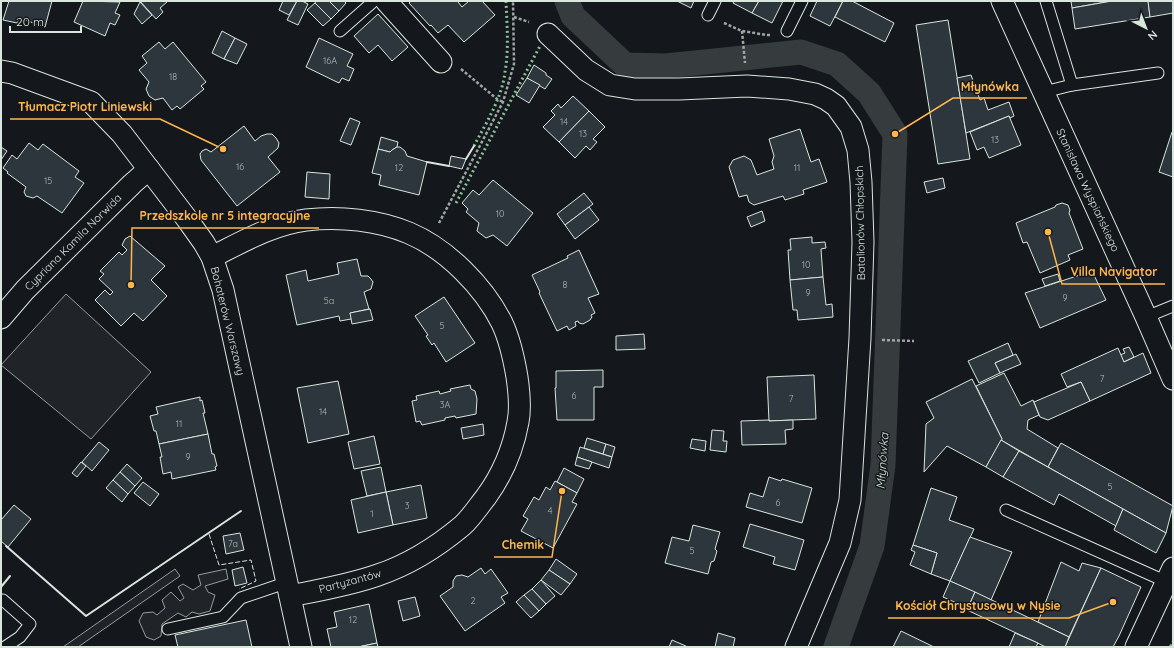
<svg xmlns="http://www.w3.org/2000/svg" width="1174" height="648" font-family="Quicksand,sans-serif">
<style>
.green{fill:#202428;stroke:#939e99}
.lines{fill:none;stroke-linecap:round;stroke-linejoin:round}
.canal{stroke:#363b3e;stroke-width:25}
.building{fill:#2c363c;stroke:#d8e6dc}
.lane-casing{stroke:#d8e6dc;stroke-width:13}
.street-casing{stroke:#d8e6dc;stroke-width:23}
.path{stroke:#9da8a2;stroke-width:2.5;stroke-dasharray:3 2;stroke-linecap:butt}
.lane{stroke:#14181c;stroke-width:11}
.street{stroke:#14181c;stroke-width:21}
.hedge{stroke:#8ac095;stroke-width:3;stroke-dasharray:2 3;stroke-linecap:butt}
.fence{stroke:#d8e6dc;stroke-width:1;stroke-dasharray:5 2;stroke-linecap:butt}
.wall{stroke:#d8e6dc;stroke-width:2}
.labels{text-anchor:middle;dominant-baseline:central;stroke-width:3;stroke-linejoin:round;paint-order:stroke}
.number-label{font-size:9px;fill:#adbab4}
.street-label{font-size:11px;fill:#d8e6dc;stroke:#14181c}
.water-label{font-size:12px;font-style:italic;fill:#d8e6dc;stroke:#14181c}
.leader{fill:none;stroke:#ffb74d;stroke-width:1.5}
.callout-dot{fill:#ffb74d;stroke:#14181c;stroke-width:1.5}
.callout-label{font-size:12px;text-anchor:middle;font-weight:bold;fill:#ffb74d;stroke:#14181c;stroke-width:3;stroke-linejoin:round;paint-order:stroke}
</style>
<rect width="100%" height="100%" fill="#14181c"/>
<g class="green">
<polygon points="66,294 151,372 91,439 1,365"/>
<polygon points="175,569 180,576 78,647 63,647"/>
<polygon points="226,569 228,579 205,586 208,592 215,595 210,611 199,614 192,612 186,617 178,613 162,624 161,636 154,640 146,637 139,621 143,613 153,612 157,615 165,608 162,600 171,592 180,601 184,598 178,587 183,584 193,590 201,585 198,575"/>
</g>
<g class="lines">
<polyline class="canal" points="567,1 573,16 625,65 666,66 801,52 837,64 869,93 895,134 883,465 872,546 836,647"/>
</g>
<g class="building">
<polygon points="9,1 52,1 45,27 19,18 17,23 3,20"/>
<polygon points="83,1 120,2 115,13 120,15 115,25 110,23 105,36 74,22"/>
<polygon points="140,1 166,1 167,2 160,8 163,12 156,19"/>
<polygon points="283,1 297,1 289,15 279,10"/>
<polygon points="297,1 302,1 308,4 298,25 287,20"/>
<polygon points="316,1 329,1 339,11 331,19 315,3"/>
<polygon points="329,1 344,1 346,3 339,11"/>
<polygon points="411,1 458,1 458,2 462,7 469,1 482,1 495,15 464,42 448,25 438,33 431,25 430,26 409,3"/>
<polygon points="677,1 694,1 691,8"/>
<polygon points="734,1 759,1 752,13 733,3"/>
<polygon points="759,1 783,1 772,23 752,13"/>
<polygon points="817,1 843,1 830,26 810,16"/>
<polygon points="843,1 852,1 894,23 885,42 835,17"/>
<polygon points="1071,1 1112,1 1072,8"/>
<polygon points="1112,1 1148,1 1150,17 1075,29 1072,8"/>
<polygon points="1148,1 1173,1 1173,13 1150,17"/>
<polygon points="140,2 152,15 142,24 134,14"/>
<polygon points="315,3 331,19 323,26 307,10"/>
<polygon points="378,14 408,47 392,61 378,45 369,53 354,36"/>
<polygon points="948,20 970,159 938,164 916,25"/>
<polygon points="222,31 235,38 224,59 212,53"/>
<polygon points="235,38 247,44 237,64 224,59"/>
<polygon points="319,38 353,54 347,66 354,69 349,81 342,78 339,83 306,67"/>
<polygon points="159,42 165,49 173,42 206,82 201,86 204,89 180,109 177,106 172,110 163,98 155,100 149,96 146,89 149,82 139,70 147,63 142,56"/>
<polygon points="534,65 546,73 546,75 552,79 545,89 527,78"/>
<polygon points="971,75 980,100 984,98 988,110 1009,102 1014,116 1010,118 1009,116 966,133 957,78"/>
<polygon points="527,78 540,85 529,103 516,95"/>
<polygon points="573,96 589,111 559,142 543,127 555,115 551,111 558,104 561,108"/>
<polygon points="589,111 605,127 593,139 597,142 590,150 586,146 575,158 559,142"/>
<polygon points="1009,116 1021,145 989,158 984,147 977,150 970,132"/>
<polygon points="350,118 360,122 351,145 340,141"/>
<polygon points="244,126 255,141 261,136 267,134 272,134 276,138 279,143 278,148 268,157 280,172 237,206 201,160 200,154 202,151 206,149 211,152"/>
<polygon points="800,129 811,162 819,159 827,182 803,190 804,194 785,200 783,196 754,205 749,202 747,195 739,197 729,167 733,160 744,156 751,160 757,175 774,169 772,162 774,156 769,139"/>
<polygon points="1172,132 1173,132 1173,177 1159,172"/>
<polygon points="381,137 398,142 397,147 392,150 390,152 378,149"/>
<polygon points="29,143 38,150 43,144 79,171 75,177 84,183 62,213 37,196 33,198 26,196 24,192 26,187 7,173 8,172 3,168 12,155 17,159"/>
<polygon points="1,147 7,151 1,160"/>
<polygon points="397,147 400,147 405,151 407,156 427,162 419,195 379,185 381,175 372,173 378,149 390,152 392,150"/>
<polygon points="451,156 466,159 462,169 449,166"/>
<polygon points="307,172 330,174 329,199 305,197"/>
<polygon points="943,178 945,188 927,193 924,182"/>
<polygon points="493,180 533,213 507,246 493,235 486,238 477,231 479,223 466,212 468,209 462,203 473,190 479,195"/>
<polygon points="584,193 593,204 565,225 557,214"/>
<polygon points="1062,203 1068,205 1070,210 1069,213 1083,249 1068,255 1070,260 1040,273 1027,242 1023,243 1016,223 1055,207 1056,205"/>
<polygon points="589,207 599,220 575,239 565,225"/>
<polygon points="762,211 765,221 751,227 747,217"/>
<polygon points="130,236 165,266 151,280 167,296 143,321 134,313 121,326 95,300 105,290 110,295 113,292 99,279 104,274 100,271 119,252 122,255 127,250 122,245 125,239"/>
<polygon points="812,237 812,243 825,242 826,248 821,249 823,277 790,280 788,250 791,250 790,239"/>
<polygon points="579,250 599,294 588,298 595,313 591,315 592,317 590,320 583,324 579,323 578,321 575,322 576,326 569,330 567,326 557,331 539,293 540,292 532,275 568,258 567,256"/>
<polygon points="357,259 361,276 368,276 371,279 373,282 371,289 364,292 369,309 350,313 352,318 351,319 340,321 339,316 297,325 286,275 306,270 308,281 339,274 337,263"/>
<polygon points="1092,271 1106,300 1040,328 1025,293"/>
<polygon points="1058,274 1060,281 1045,286 1042,279"/>
<polygon points="823,277 826,305 832,304 833,317 798,320 797,310 793,310 790,280"/>
<polygon points="444,297 475,343 446,362 434,343 432,345 426,336 428,335 415,316"/>
<polygon points="370,309 373,320 352,324 350,313"/>
<polygon points="644,334 645,349 616,350 616,336"/>
<polygon points="1008,343 1013,355 995,363 1000,373 979,383 968,361"/>
<polygon points="1129,347 1134,357 1124,362 1120,355 1125,353 1123,349"/>
<polygon points="1118,348 1124,362 1143,353 1151,373 1090,401 1081,382 1067,387 1061,374"/>
<polygon points="1016,354 1021,364 1000,373 995,363"/>
<polygon points="603,370 603,387 594,387 594,420 557,420 555,388 556,388 556,371"/>
<polygon points="1004,373 1021,406 1033,400 1039,415 1028,420 1027,429 1058,448 1048,467 1001,440 1002,439 976,386"/>
<polygon points="814,375 816,419 769,421 767,377"/>
<polygon points="972,379 1002,439 986,467 947,446 924,472 926,424 934,418 926,402"/>
<polygon points="338,381 349,434 308,443 297,388"/>
<polygon points="1081,382 1090,401 1048,420 1040,417 1034,402"/>
<polygon points="470,385 471,389 475,391 477,399 476,414 456,418 455,416 445,418 445,420 422,425 420,421 416,422 412,401 417,400 416,396 439,391 440,394 451,391 450,389"/>
<polygon points="200,397 200,401 202,400 205,413 203,413 208,434 159,444 156,431 154,431 150,416 158,414 156,407"/>
<polygon points="769,420 769,421 793,420 793,429 785,430 786,444 742,445 741,421"/>
<polygon points="483,424 484,435 463,439 461,428"/>
<polygon points="712,430 724,431 723,441 727,441 726,452 710,450"/>
<polygon points="208,434 212,454 214,454 217,466 215,467 216,470 172,479 171,472 163,474 160,457 162,457 159,444"/>
<polygon points="374,436 380,464 354,469 348,442"/>
<polygon points="587,438 606,444 603,454 584,448"/>
<polygon points="692,439 706,441 705,451 690,448"/>
<polygon points="1001,440 1019,451 1003,477 986,467"/>
<polygon points="99,442 109,450 92,471 82,462"/>
<polygon points="1061,443 1173,506 1166,533 1048,467"/>
<polygon points="606,444 615,447 612,457 603,454"/>
<polygon points="580,447 612,457 609,468 577,457"/>
<polygon points="1019,451 1123,509 1116,526 1059,494 1054,505 1003,477"/>
<polygon points="577,457 592,462 589,469 575,465"/>
<polygon points="81,462 86,466 77,477 72,473"/>
<polygon points="127,464 142,478 135,486 120,472"/>
<polygon points="381,467 386,492 367,496 361,471"/>
<polygon points="564,468 584,479 577,493 557,482"/>
<polygon points="120,472 135,486 128,494 113,480"/>
<polygon points="769,477 781,481 782,479 812,488 802,523 746,507 750,493 763,497"/>
<polygon points="113,480 128,494 122,502 106,488"/>
<polygon points="555,481 577,493 572,502 577,504 553,548 521,531 528,519 523,516 534,497 539,500 546,487 550,490"/>
<polygon points="143,482 159,494 150,506 134,493"/>
<polygon points="421,485 427,518 393,525 386,492"/>
<polygon points="931,488 957,497 949,520 974,529 950,581 931,574 937,553 913,545"/>
<polygon points="386,492 393,525 358,533 351,500"/>
<polygon points="14,505 31,519 8,547 1,541 1,520"/>
<polygon points="1123,509 1166,533 1156,553 1114,530"/>
<polygon points="750,524 804,540 795,570 773,564 775,557 743,547"/>
<polygon points="693,525 720,532 715,549 717,551 714,561 711,562 708,574 665,563 672,537 689,541"/>
<polygon points="240,533 244,550 226,554 223,536"/>
<polygon points="970,537 1012,552 991,600 950,581"/>
<polygon points="913,545 937,553 931,574 910,565 915,552 911,550"/>
<polygon points="556,559 577,574 570,584 549,570"/>
<polygon points="1061,562 1079,571 1082,563 1101,568 1069,637 1038,622"/>
<polygon points="243,567 247,583 235,586 232,570"/>
<polygon points="481,568 485,574 491,569 508,593 501,597 505,603 465,631 440,596 453,587 453,581 456,576 462,575 468,577"/>
<polygon points="1101,568 1141,587 1119,636 1113,647 1065,647"/>
<polygon points="549,570 570,584 561,595 541,580"/>
<polygon points="541,580 555,596 546,604 532,589"/>
<polygon points="950,581 975,592 968,608 943,597"/>
<polygon points="532,589 546,604 539,611 524,595"/>
<polygon points="975,592 1069,637 1065,647 1046,647 967,610"/>
<polygon points="524,595 539,611 531,618 516,602"/>
<polygon points="415,597 420,616 403,621 398,601"/>
<polygon points="369,604 377,643 358,647 331,647 327,629 337,627 334,612"/>
<polygon points="246,620 252,647 178,647 175,635"/>
<polygon points="901,631 934,647 893,647"/>
<polygon points="718,633 735,638 733,647 715,647"/>
<polygon points="1015,633 1038,643 1036,647 1009,647"/>
<polygon points="672,640 688,647 669,647"/>
<polygon points="377,643 378,647 358,647"/>
</g>
<g class="lines">
<g class="lane-casing">
<g id="lane">
<polyline points="1046,1 1072,85"/>
<polyline points="708,15 715,1"/>
<polyline points="340,31 374,1"/>
<polyline points="787,31 802,1"/>
<polyline points="1044,92 1072,85 1158,73"/>
<polyline points="1146,317 1173,306"/>
<polyline points="1006,510 1167,582"/>
<polyline points="3,600 30,624 20,637 5,647"/>
<polyline points="168,629 223,617 241,598 288,582"/>
</g>
</g>
<g class="street-casing">
<g id="street">
<polyline points="386,1 441,62"/>
<polyline points="1002,1 1146,317 1173,379"/>
<polyline points="548,34 586,70 610,85 635,89 679,89 747,86 789,89 815,94 826,99 836,106 851,127 858,150 861,182 863,242 860,338 850,500 840,543 796,647"/>
<polyline points="1,71 12,73 91,102 122,134 187,219 204,243 212,257 223,290 301,647"/>
<path d="M212 257C242 242 273 224 306 220 340 216 378 220 409 233 447 249 484 287 502 323 510 340 514 359 517 377 519 391 521 408 518 422 513 450 502 475 486 497 478 507 471 518 462 526 438 546 408 565 378 575 350 585 320 590 290 596"/>
<polyline points="1,318 25,290 132,184 149,169"/>
<polyline points="1136,647 1173,568"/>
</g>
</g>
<g class="path">
<polyline points="514,17 529,22"/>
<polyline points="724,23 742,31 767,35 771,35"/>
<polyline points="742,31 745,63"/>
<polyline points="461,69 497,99 503,102"/>
<polyline points="439,223 503,102 514,64 513,1"/>
<polyline points="882,340 914,341"/>
<polyline points="1170,647 1173,642"/>
</g>
<use href="#lane" class="lane"/>
<use href="#street" class="street"/>
<g class="hedge">
<path d="M474 146C486 123 502 98 505 72 509 49 507 25 506 1"/>
<polyline points="456,203 540,46"/>
</g>
<polyline class="fence" points="209,534 219,565 251,560 256,581 239,589"/>
<g class="wall">
<polyline points="466,159 474,146"/>
<polyline points="427,162 449,166"/>
<polyline points="6,546 86,616 241,511"/>
<polyline points="1,587 10,576"/>
</g>
</g>
<g class="labels">
<g class="number-label">
<text x="330" y="60">16A</text>
<text x="173" y="76">18</text>
<text x="564" y="121">14</text>
<text x="583" y="133">13</text>
<text x="995" y="139">13</text>
<text x="240" y="166">16</text>
<text x="399" y="167">12</text>
<text x="797" y="167">11</text>
<text x="48" y="180">15</text>
<text x="500" y="213">10</text>
<text x="806" y="264">10</text>
<text x="565" y="284">8</text>
<text x="808" y="292">9</text>
<text x="1065" y="297">9</text>
<text x="329" y="300">5a</text>
<text x="442" y="325">5</text>
<text x="1102" y="378">7</text>
<text x="574" y="395">6</text>
<text x="791" y="398">7</text>
<text x="445" y="404">3A</text>
<text x="323" y="411">14</text>
<text x="179" y="423">11</text>
<text x="188" y="456">9</text>
<text x="1110" y="486">5</text>
<text x="778" y="502">6</text>
<text x="407" y="505">3</text>
<text x="550" y="510">4</text>
<text x="372" y="513">1</text>
<text x="233" y="543">7a</text>
<text x="692" y="550">5</text>
<text x="473" y="600">2</text>
<text x="353" y="619">12</text>
</g>
<g class="street-label">
<text transform="translate(1088 190) rotate(65)">Stanisława Wyspiańskiego</text>
<text transform="translate(860 223) rotate(-91)">Batalionów Chłopskich</text>
<text transform="translate(73 242) rotate(-45)">Cypriana Kamila Norwida</text>
<text transform="translate(228 321) rotate(76)">Bohaterów Warszawy</text>
<text transform="translate(350 581) rotate(-15)">Partyzantów</text>
</g>
<g class="water-label">
<text transform="translate(882 461) rotate(-86)">Młynówka</text>
</g>
</g>
<path class="leader" d="M895 134L953 98H1027M223 149L160 119H10M131 285L132 228H319M1048 232L1062 284H1165M562 491L552 557H494M1113 602L1069 618H888"/>
<g class="callout-dot">
<circle cx="895" cy="134" r="4"/>
<circle cx="223" cy="149" r="4"/>
<circle cx="131" cy="285" r="4"/>
<circle cx="1048" cy="232" r="4"/>
<circle cx="562" cy="491" r="4"/>
<circle cx="1113" cy="602" r="4"/>
</g>
<g class="callout-label">
<text x="990" y="91">Młynówka</text>
<text x="85" y="111">Tłumacz Piotr Liniewski</text>
<text x="225" y="220">Przedszkole nr 5 integracyjne</text>
<text x="1114" y="276">Villa Navigator</text>
<text x="523" y="549">Chemik</text>
<text x="978" y="610">Kościół Chrystusowy w Nysie</text>
</g>
<rect width="1174" height="648" fill="none" stroke="#d8e6dc" stroke-width="4"/>
<g transform="translate(1146 28) rotate(138)" stroke="#14181c" stroke-width="3" paint-order="stroke">
<path d="M0-3L7 15L0 10L-7 15Z" fill="#d8e6dc"/>
<text y="-6" font-size="11" font-weight="bold" text-anchor="middle" fill="#d8e6dc">N</text>
</g>
<path d="M10 26v6h71v-6" fill="none" stroke="#d8e6dc" stroke-width="2"/>
<text x="16" y="26" font-size="12" fill="#d8e6dc" stroke="#14181c" stroke-width="3" paint-order="stroke">20 m</text>
</svg>
